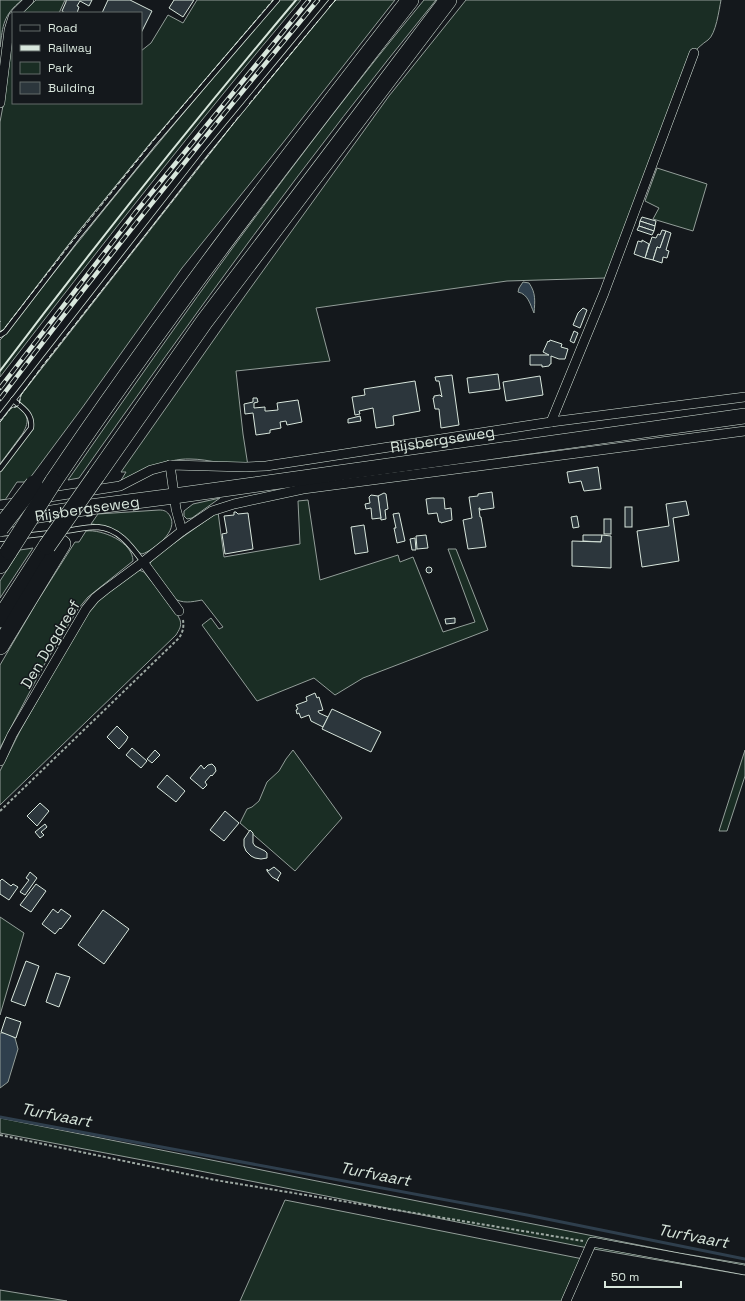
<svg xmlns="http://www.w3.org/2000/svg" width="745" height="1301" font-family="'Space Grotesk',sans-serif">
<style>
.green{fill:#1a2d24;stroke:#939e99}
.water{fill:#2f3f4d;stroke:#939e99}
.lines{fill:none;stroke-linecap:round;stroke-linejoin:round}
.stream{stroke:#2f3f4d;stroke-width:3}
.building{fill:#2c363c;stroke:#d8e6dc}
.lane-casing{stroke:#d8e6dc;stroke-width:6}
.street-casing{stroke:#d8e6dc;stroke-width:10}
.primary-casing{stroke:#d8e6dc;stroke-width:16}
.highway-casing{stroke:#d8e6dc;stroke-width:18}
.path{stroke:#9da8a2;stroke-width:2;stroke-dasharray:3 2;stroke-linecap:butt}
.lane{stroke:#14181c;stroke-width:4.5}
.street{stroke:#14181c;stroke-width:9}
.primary{stroke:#14181c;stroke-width:15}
.highway{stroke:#14181c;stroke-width:17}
.rail-casing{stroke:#d8e6dc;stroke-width:4.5}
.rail{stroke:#14181c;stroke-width:3;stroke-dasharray:9;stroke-linecap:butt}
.highway-bridge-casing{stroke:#d8e6dc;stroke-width:18;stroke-linecap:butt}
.highway-bridge{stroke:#14181c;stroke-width:17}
.fence{stroke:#d8e6dc;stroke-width:1;stroke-dasharray:5 2;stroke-linecap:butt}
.wall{stroke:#d8e6dc;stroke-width:2}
.labels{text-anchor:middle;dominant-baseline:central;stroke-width:3;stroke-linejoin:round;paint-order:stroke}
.street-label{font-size:15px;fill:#d8e6dc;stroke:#14181c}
.water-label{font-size:16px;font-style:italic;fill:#d8e6dc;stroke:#14181c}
</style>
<rect width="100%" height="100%" fill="#14181c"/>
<g class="green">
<path d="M0 0H22C3 15 3 25 0 47Z"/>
<polygon points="36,0 65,0 59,13 22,13"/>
<polygon points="197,0 274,0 153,142 4,330 0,332 0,122 5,95 13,24 13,103 141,103 141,51 151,43 168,15 183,23"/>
<path d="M280 0H301C197 123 98 250 0 377V340L6 334C94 220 185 109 280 0Z"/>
<polygon points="336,0 395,0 282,144 182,268 82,408 27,482 17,482 5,500 0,500 0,471 28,434 32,422 19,403 21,395 241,114 331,5"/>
<path d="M424 0H436C310 154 194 315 79 478L68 480C182 316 297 154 424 0Z"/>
<path d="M466 0H721C719 10 716 34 708 40 702 44 698 48 693 53L606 278 507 281 316 308 330 361 236 371 243 434 248 466C228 466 209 459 190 459 166 458 142 473 120 482L126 472H121L234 311 389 96Z"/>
<polygon points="657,168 707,184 693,231 653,219 659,208 645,201"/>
<path d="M17 406C28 415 30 420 23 433L0 464V422L11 408Z"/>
<polygon points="220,498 192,518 187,519 184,516 184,511 193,504"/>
<path d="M308 500 320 580 398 555 400 562 413 557 443 632 475 622 448 549H456L488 630 363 678 335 695 314 678 257 701 202 625 211 618 219 629 223 627 202 600C191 602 183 604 173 598L149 565 153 558 218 512 224 557 300 544 298 501Z"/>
<path d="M159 510C164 510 167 511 170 516 179 531 154 550 142 554 136 552 133 545 129 541 119 530 105 525 91 524L98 514Z"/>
<path d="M86 531C102 529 133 542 133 561L88 597 78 609 44 665 0 748V665L37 602 75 542H79Z"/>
<polygon points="33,548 2,595 0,598 0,581 20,550"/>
<path d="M139 570 144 572C153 584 175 607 180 620 182 626 179 630 176 635L0 805V771L20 731 85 617 97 601Z"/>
<polygon points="293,750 342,818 295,871 240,823 247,809 252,807 259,801 267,782 279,771 286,759"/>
<polygon points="745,750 745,776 727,831 719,831"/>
<polygon points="0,917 24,933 0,1015"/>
<polygon points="0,1118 679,1253 745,1264 745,1275 588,1248 190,1169 0,1133"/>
<polygon points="285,1200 583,1259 565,1301 240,1301"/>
<polygon points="0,1290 67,1301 0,1301"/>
</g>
<g class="water">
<path d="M523 282 529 283C536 293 535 301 534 313 530 304 528 294 518 292L519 288Z"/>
<polygon points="0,1033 6,1033 15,1038 18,1049 8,1082 0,1088"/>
</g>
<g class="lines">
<polyline class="stream" points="0,1117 527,1215 745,1259"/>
</g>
<g class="building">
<polygon points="66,0 92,0 89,6 80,1 77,6 79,7 77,13 65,13 62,11 66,2"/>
<polygon points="108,0 130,0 152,11 141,33 141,13 102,13"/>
<polygon points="174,0 194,0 183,17 169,8"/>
<polygon points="642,217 656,221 655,226 640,221"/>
<polygon points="640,221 655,226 654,231 639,226"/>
<polygon points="639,226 654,231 652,235 637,230"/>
<polygon points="662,230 666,231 660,248 657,247 653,260 645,258 652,237 656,238 658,234 660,235"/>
<polygon points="666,231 671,233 666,250 669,251 667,258 663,257 662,263 653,260 657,247 660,248"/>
<polygon points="642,240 649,244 645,258 634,254 638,241 642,242"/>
<polygon points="583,308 587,310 580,328 573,325 578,313"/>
<polygon points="574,331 578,333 574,343 570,341"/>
<polygon points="550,340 562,344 561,347 568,349 565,359 559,359 551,356 551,364 550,364 549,366 542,367 542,365 530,365 530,355 549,355 543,352 548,341 549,342"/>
<polygon points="498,374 500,389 469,393 467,378"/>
<polygon points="452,375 459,425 441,428 439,409 435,409 433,398 434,398 434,396 440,395 442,397 439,381 436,381 435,377"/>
<polygon points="540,376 543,395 506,401 503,382"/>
<polygon points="415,381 420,411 393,416 394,425 376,428 373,408 359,411 360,414 355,415 352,397 365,395 364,389"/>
<polygon points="253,398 257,398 258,402 254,403 254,408 265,407 265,411 267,411 278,410 277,403 298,400 302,422 287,425 286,421 280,422 281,428 270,430 270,433 256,435 253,413 245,414 244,404 253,402"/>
<polygon points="360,416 361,421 348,423 348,419"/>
<polygon points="598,467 601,489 584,491 581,481 569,483 567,472"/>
<polygon points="492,492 494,508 480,510 480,508 479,508 480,517 481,517 486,547 468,549 463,520 472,518 469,497 478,496 478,494"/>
<polygon points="384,493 386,494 388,509 385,510 386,519 381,520 378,496"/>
<polygon points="371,495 378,496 381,518 372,519 371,508 366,509 365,504 370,503 369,497"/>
<polygon points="432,498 444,498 445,509 451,508 452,520 441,523 441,522 439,522 437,513 428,514 426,499"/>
<polygon points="686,501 689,515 673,518 679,561 642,567 637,531 669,526 666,504"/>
<rect x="625" y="507" width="7" height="20"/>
<polygon points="234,512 236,512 238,514 248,513 253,549 225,554 222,534 227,533 224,516 234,515"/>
<polygon points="399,513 405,541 397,543 394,528 396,528 393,514"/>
<polygon points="577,516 579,527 573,528 571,517"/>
<rect x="604" y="519" width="7" height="15"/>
<polygon points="364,525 368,552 355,554 351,527"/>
<polygon points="426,535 428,548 417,549 416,536"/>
<polygon points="583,535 602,535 601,542 583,541"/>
<polygon points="602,535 611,536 611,568 572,566 572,541 601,542"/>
<polygon points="415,538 416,550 412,550 410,539"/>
<circle cx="429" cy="570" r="3"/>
<polygon points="455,618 455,623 446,624 445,619"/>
<polygon points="315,693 317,698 319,697 323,710 318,711 319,713 328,717 323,727 311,721 309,715 301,718 299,713 297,714 296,710 298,709 296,705 307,701 306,697"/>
<polygon points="332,709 381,732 371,752 322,729"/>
<polygon points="117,726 128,737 126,741 119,749 107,737"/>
<polygon points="132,748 147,761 141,768 126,755"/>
<polygon points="155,750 160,755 152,763 147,759"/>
<polygon points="212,764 215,767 216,771 212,776 211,775 205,782 207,785 203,789 190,778 201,765 204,769 208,765"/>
<polygon points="167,775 185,791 176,802 157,787"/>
<polygon points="40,803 49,811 37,826 27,816"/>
<polygon points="225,811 239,823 224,841 210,830"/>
<polygon points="45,824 47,827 41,832 44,835 40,838 35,832"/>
<polygon points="250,830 253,833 253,843 255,846 265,851 267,853 267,858 261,859 255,858 251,856 246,851 244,846 244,839"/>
<polygon points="274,867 281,873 277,880 279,881 272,877 267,871 267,869 268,871"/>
<polygon points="30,872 37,878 25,895 20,892 29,880 26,878"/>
<polygon points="2,879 11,886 13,884 18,887 9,900 0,894 0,881"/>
<polygon points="36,884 46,891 31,912 20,905"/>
<polygon points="53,909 58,913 61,909 71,916 61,929 60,928 55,934 42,924"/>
<polygon points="103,910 129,929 104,964 78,945"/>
<polygon points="26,961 39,966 25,1006 11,1001"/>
<polygon points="56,973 70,977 59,1007 46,1002"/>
<polygon points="6,1017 21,1022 16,1038 1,1032"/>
</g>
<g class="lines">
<g class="lane-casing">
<g id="lane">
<polyline points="0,335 5,332 80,234 154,143 277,0"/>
<polyline points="0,417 205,154 332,0"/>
<path d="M0 469 31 428C33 414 23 408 13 400"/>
<path d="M63 531C74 530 86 527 97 527 119 528 132 547 143 562"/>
<polyline points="23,536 50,533"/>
<polyline points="0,539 12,538"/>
</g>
</g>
<g class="street-casing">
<g id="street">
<polyline points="16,13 29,0"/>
<polyline points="0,103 9,30 13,17"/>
<polyline points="551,422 604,293 694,53"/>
<polyline points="170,465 176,509 182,531"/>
<path id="s1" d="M43 498 120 486 151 470 170 465 246 467 266 466 551 422 745 397"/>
<polyline points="0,505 20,502"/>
<polyline points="143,562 179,611"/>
<polyline points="0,761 12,735 86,609 95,598 105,590 143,562 182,531 212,511 234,504 303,489 745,431"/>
<polyline points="566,1301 592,1242 745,1270"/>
</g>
</g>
<g class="primary-casing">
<g id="primary">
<path id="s2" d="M0 521 90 507 174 496 745 416"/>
</g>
</g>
<g class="highway-casing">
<g id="highway">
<polyline points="96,476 204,322 448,0"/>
<path d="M53 482C165 316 287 158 410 0"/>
<polyline points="0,565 9,551"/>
<polyline points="0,619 47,546"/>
<polyline points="0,646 62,544"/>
</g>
</g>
<g class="path">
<path d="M0 811 179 638C183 632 184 627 183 620"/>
<polyline points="0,1135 215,1180 583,1241"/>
</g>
<use href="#lane" class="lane"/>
<use href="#street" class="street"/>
<use href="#primary" class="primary"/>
<use href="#highway" class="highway"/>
<g class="rail-casing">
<g id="rail">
<polyline points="0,388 135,213 309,0"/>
<path d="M0 399C102 263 209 131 318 0"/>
</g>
</g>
<use href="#rail" class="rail"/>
<g class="highway-bridge-casing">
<g id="highway-bridge">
<polyline points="0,528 34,484"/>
<polyline points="47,546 96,476"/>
<polyline points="9,551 53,482"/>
</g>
</g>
<use href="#highway-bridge" class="highway-bridge"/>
<g class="fence">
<polyline points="329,7 336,0"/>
<polyline points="249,104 318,21"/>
<polyline points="0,321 0,322"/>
<polyline points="0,332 3,330 79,233 153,141 273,0"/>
<polyline points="0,422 11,408 16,407 19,405 21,395 43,365 240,115"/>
</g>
<path class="wall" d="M0 371C95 245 194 121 296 0"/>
</g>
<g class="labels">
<g class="street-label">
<text stroke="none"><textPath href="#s1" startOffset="407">Rijsbergseweg</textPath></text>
<text stroke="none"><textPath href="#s2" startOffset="88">Rijsbergseweg</textPath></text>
<text transform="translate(50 644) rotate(-59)">Den Dogdreef</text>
</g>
<g class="water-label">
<text transform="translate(56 1115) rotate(11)">Turfvaart</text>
<text transform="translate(375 1174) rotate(11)">Turfvaart</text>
<text transform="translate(693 1236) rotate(11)">Turfvaart</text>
</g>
</g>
<rect x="12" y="12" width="130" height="92" fill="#14181c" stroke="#626a69"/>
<rect x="20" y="25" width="20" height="6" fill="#14181c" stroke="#626a69"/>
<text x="48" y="32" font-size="12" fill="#d8e6dc">Road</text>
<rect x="20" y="45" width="20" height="6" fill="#d8e6dc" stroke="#626a69"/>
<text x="48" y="52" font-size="12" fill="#d8e6dc">Railway</text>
<rect x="20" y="62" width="20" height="12" fill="#1a2d24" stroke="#626a69"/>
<text x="48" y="72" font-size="12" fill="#d8e6dc">Park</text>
<rect x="20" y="82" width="20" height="12" fill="#2c363c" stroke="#626a69"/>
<text x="48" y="92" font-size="12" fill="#d8e6dc">Building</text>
<path d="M605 1281v6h76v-6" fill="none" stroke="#d8e6dc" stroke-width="2"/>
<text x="611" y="1281" font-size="12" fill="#d8e6dc" stroke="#14181c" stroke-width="3" paint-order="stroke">50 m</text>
</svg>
